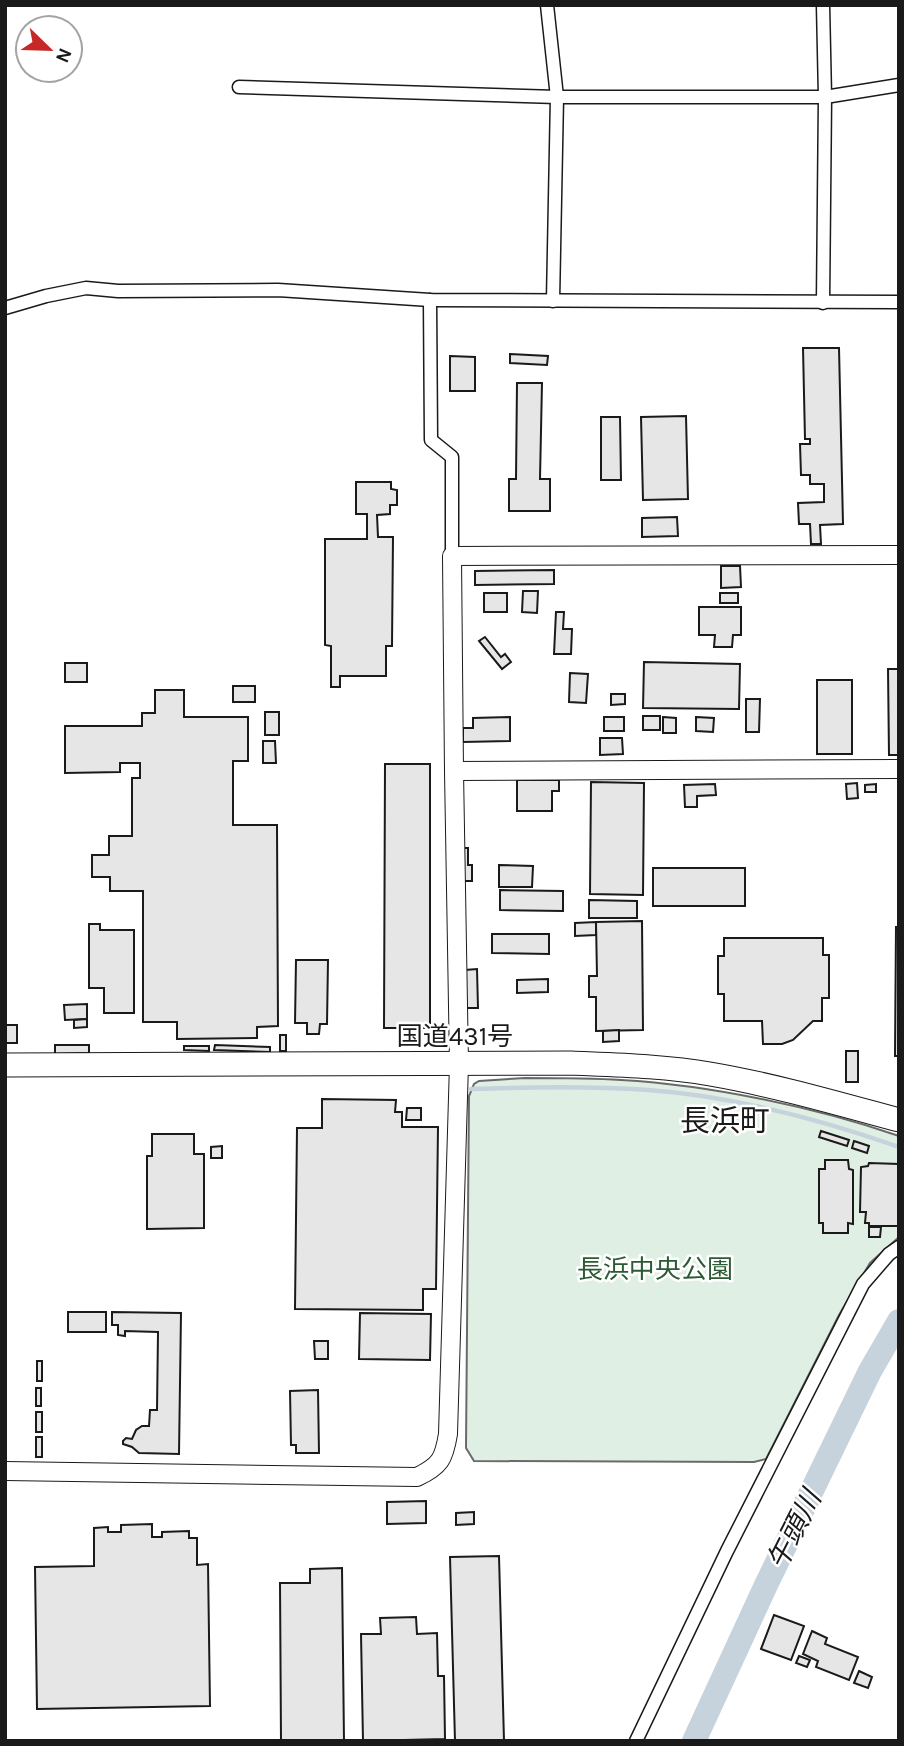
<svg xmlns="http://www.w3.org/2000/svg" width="904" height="1746" font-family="Karla,'Noto Sans JP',sans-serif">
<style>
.green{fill:#e0efe3;stroke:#6a6a6a;stroke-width:2}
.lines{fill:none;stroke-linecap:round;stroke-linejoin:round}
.stream{stroke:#c6d2dc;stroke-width:4.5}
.river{stroke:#c6d2dc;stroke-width:24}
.building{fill:#e6e6e6;stroke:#1a1a1a;stroke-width:2}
.street-casing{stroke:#1a1a1a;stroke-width:15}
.secondary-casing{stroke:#1a1a1a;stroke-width:20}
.highway-casing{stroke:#1a1a1a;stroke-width:25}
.street{stroke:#fff;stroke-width:12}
.secondary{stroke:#fff;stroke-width:18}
.highway{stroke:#fff;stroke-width:23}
.labels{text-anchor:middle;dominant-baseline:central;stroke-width:5;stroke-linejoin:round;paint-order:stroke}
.street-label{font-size:26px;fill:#1a1a1a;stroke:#fff}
.park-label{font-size:26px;fill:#2b5a34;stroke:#fff}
.water-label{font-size:28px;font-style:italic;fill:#1a1a1a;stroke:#fff}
.quarter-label{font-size:30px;fill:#1a1a1a;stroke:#fff}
</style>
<rect width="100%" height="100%" fill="#fff"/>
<path class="green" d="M525 1078C557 1078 589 1078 621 1080 710 1085 814 1107 899 1136V1237L870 1263 839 1315 766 1459 754 1462 474 1461 466 1448 469 1096 474 1084 479 1081Z"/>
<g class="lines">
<path class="stream" d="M471 1089C530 1087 590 1086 648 1090 733 1096 819 1119 899 1147"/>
<polyline class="river" points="694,1741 766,1585 870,1371 899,1321"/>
</g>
<g class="building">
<polygon points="803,348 839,348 843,524 820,525 821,544 811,544 810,524 799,524 798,503 824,502 824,484 810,484 810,475 801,475 800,444 810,444 810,439 805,439"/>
<polygon points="510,354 548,356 547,365 510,363"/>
<polygon points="450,356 475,357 475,391 450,391"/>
<polygon points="517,383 542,383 540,479 550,479 550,511 509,511 509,479 516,479"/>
<polygon points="686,416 688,499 643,500 641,417"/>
<polygon points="601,417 620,417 621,480 601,480"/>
<polygon points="356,482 391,482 391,489 397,490 397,505 390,505 390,514 377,515 378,537 393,537 392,646 386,646 386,676 340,676 340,687 331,687 331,646 325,645 325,539 367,539 367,514 356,514"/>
<polygon points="677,517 678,536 642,537 642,518"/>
<polygon points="721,566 740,566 741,587 721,588"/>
<polygon points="554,570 554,584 475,585 475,571"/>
<polygon points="523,591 538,591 537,613 522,612"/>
<rect x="484" y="593" width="23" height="19"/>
<rect x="720" y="593" width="18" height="10"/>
<polygon points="699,607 741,607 741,635 733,635 732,647 714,647 715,635 699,635"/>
<polygon points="556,612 564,612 563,629 572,629 571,654 554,654"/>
<polygon points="485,637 501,657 505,654 511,662 502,669 479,641"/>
<polygon points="644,662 740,664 739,709 643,708"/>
<rect x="65" y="663" width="22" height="19"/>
<polygon points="888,669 899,669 899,755 889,755"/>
<polygon points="570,673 588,674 586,703 569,702"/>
<rect x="817" y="680" width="35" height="74"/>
<rect x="233" y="686" width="22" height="16"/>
<polygon points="155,690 184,690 184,717 248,717 248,761 233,761 233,825 277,825 278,1026 257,1027 257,1038 177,1039 177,1022 143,1022 143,891 110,891 110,877 92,877 92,855 109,855 109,836 132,836 132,778 140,778 140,763 120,763 120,772 65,773 65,726 142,726 142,713 155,713"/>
<polygon points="611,694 625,694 625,704 611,705"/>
<polygon points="746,699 760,699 759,732 746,732"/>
<rect x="265" y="712" width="14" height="23"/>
<rect x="643" y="716" width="17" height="14"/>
<polygon points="510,717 510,741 463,742 463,728 473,728 473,718"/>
<rect x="604" y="717" width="20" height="14"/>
<polygon points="663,717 676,718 676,733 663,733"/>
<polygon points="696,717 714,718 713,732 696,731"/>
<polygon points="600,738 622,738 623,754 600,755"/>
<polygon points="263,741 275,741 276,763 263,763"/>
<polygon points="385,764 430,764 430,1028 384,1028"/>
<polygon points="517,780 559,780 559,791 552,791 552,811 517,811"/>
<polygon points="591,782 644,783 643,895 590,894"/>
<polygon points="857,783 858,798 847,799 846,784"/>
<polygon points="715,784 716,795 697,796 697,807 685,807 684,785"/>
<polygon points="876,784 876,792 865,792 865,785"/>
<polygon points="463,848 468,848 468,865 472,865 472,881 463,881"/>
<polygon points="499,865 533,866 532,887 499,887"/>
<rect x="653" y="868" width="92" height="38"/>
<polygon points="500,890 563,891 563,911 500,910"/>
<polygon points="589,900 637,901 637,918 589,918"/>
<polygon points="642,921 643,1030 596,1031 596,997 589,997 589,976 597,976 596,922"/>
<polygon points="596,922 596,935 575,936 575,923"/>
<polygon points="89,924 100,924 100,930 134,930 134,1013 104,1013 104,988 89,988"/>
<polygon points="896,927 899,927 899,1056 895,1056"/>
<polygon points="492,934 549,934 549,954 492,953"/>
<polygon points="724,938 823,938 823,955 829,955 829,998 822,998 822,1021 813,1021 793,1040 782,1044 763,1044 762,1021 724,1021 724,994 718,994 718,956 724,956"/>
<polygon points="296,960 328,960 327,1024 320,1024 319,1034 307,1034 307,1023 295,1023"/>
<polygon points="477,969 478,1008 465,1008 465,970"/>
<polygon points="548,979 548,992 517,993 517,980"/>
<polygon points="87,1004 87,1019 65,1020 64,1005"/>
<polygon points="87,1019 87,1027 74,1028 74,1020"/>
<rect x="5" y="1025" width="12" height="18"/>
<polygon points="619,1030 619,1041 603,1042 603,1031"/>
<rect x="280" y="1035" width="6" height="16"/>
<polygon points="55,1045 89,1045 89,1053 55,1054"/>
<polygon points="215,1045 270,1047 270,1052 214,1050"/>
<polygon points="184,1046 209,1046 209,1051 184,1050"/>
<rect x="846" y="1051" width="12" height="31"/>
<polygon points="322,1099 396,1100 395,1112 402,1112 402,1127 438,1127 436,1289 423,1289 423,1310 295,1309 297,1128 322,1128"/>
<polygon points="407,1108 421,1108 421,1120 406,1120"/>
<polygon points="821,1131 849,1140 847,1146 819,1137"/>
<polygon points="152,1134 194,1134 194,1154 204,1154 204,1228 147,1229 147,1156 152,1156"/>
<polygon points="854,1141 869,1146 867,1153 852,1148"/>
<polygon points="222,1146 222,1158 211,1158 211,1147"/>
<polygon points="825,1160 848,1160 849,1169 853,1170 853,1224 848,1223 848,1233 823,1233 823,1223 819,1223 819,1169 825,1169"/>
<polygon points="869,1163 899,1164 899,1226 869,1226 869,1223 865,1223 866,1212 860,1212 861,1167 868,1166"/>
<polygon points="869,1227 881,1227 880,1237 869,1237"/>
<rect x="68" y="1312" width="38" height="20"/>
<polygon points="112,1312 181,1313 179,1454 139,1453 132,1447 123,1444 123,1441 126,1438 132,1439 136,1430 142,1426 149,1426 150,1410 157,1410 158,1332 125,1331 125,1336 118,1335 118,1325 112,1325"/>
<polygon points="360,1313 431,1314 430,1360 359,1359"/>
<polygon points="314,1341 328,1341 328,1359 315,1359"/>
<rect x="37" y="1361" width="5" height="20"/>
<rect x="36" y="1388" width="5" height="18"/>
<polygon points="318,1390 319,1453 296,1453 296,1445 291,1445 290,1391"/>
<rect x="36" y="1412" width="6" height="20"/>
<rect x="36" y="1437" width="6" height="20"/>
<polygon points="426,1501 426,1523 387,1524 387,1502"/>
<polygon points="474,1512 474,1524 456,1525 456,1513"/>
<polygon points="152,1524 152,1537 162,1537 162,1532 189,1531 189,1538 197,1538 197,1565 208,1564 210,1706 37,1709 35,1567 94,1566 94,1528 108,1527 108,1532 121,1532 121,1525"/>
<polygon points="499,1556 504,1741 455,1741 450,1557"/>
<polygon points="342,1568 344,1741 281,1741 280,1583 310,1583 310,1569"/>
<polygon points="774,1615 804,1626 791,1660 761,1649"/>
<polygon points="416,1617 417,1634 437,1633 438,1676 444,1676 445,1739 363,1741 361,1634 381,1634 380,1618"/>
<polygon points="812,1631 827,1638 825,1644 858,1657 849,1680 816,1667 818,1661 803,1654"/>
<polygon points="799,1656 810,1660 807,1667 796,1663"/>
<polygon points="859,1671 872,1677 868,1688 854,1683"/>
</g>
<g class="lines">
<g class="street-casing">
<g id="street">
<polyline points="547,5 557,97 553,301"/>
<polyline points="239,87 557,97 825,97 899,85"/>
<polyline points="430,300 431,440 452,457 452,556"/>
<polyline points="823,303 825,97 823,5"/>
<polyline points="5,308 46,296 86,288 118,291 278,290 430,300 899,302"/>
<polyline points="636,1741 727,1551 863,1284 889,1254 899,1247"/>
</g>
</g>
<g class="secondary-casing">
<g id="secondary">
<polyline points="454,771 899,769"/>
<path d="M5 1471 417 1477C440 1466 444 1459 448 1434L459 1064 454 771 452 556 899 555"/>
</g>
</g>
<g class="highway-casing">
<path id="highway" d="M5 1065 571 1063C617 1065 664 1066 710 1074 774 1085 836 1103 899 1120"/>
</g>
<use href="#street" class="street"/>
<use href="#secondary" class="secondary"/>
<use href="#highway" class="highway"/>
</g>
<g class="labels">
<g class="street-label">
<text x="455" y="1036">国道431号</text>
</g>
<g class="park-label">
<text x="655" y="1269">長浜中央公園</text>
</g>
<g class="water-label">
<text transform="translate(794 1530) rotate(-63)">午頭川</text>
</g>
<g class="quarter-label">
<text x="725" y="1121">長浜町</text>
</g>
</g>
<rect width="904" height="1746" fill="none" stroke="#1a1a1a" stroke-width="14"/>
<g transform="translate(49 49) rotate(113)"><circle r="33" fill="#ffffff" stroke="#a3a3a3" stroke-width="2"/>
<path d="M0-5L12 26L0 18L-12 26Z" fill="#c62828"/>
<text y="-10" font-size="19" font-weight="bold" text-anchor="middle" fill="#1a1a1a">N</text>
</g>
</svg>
